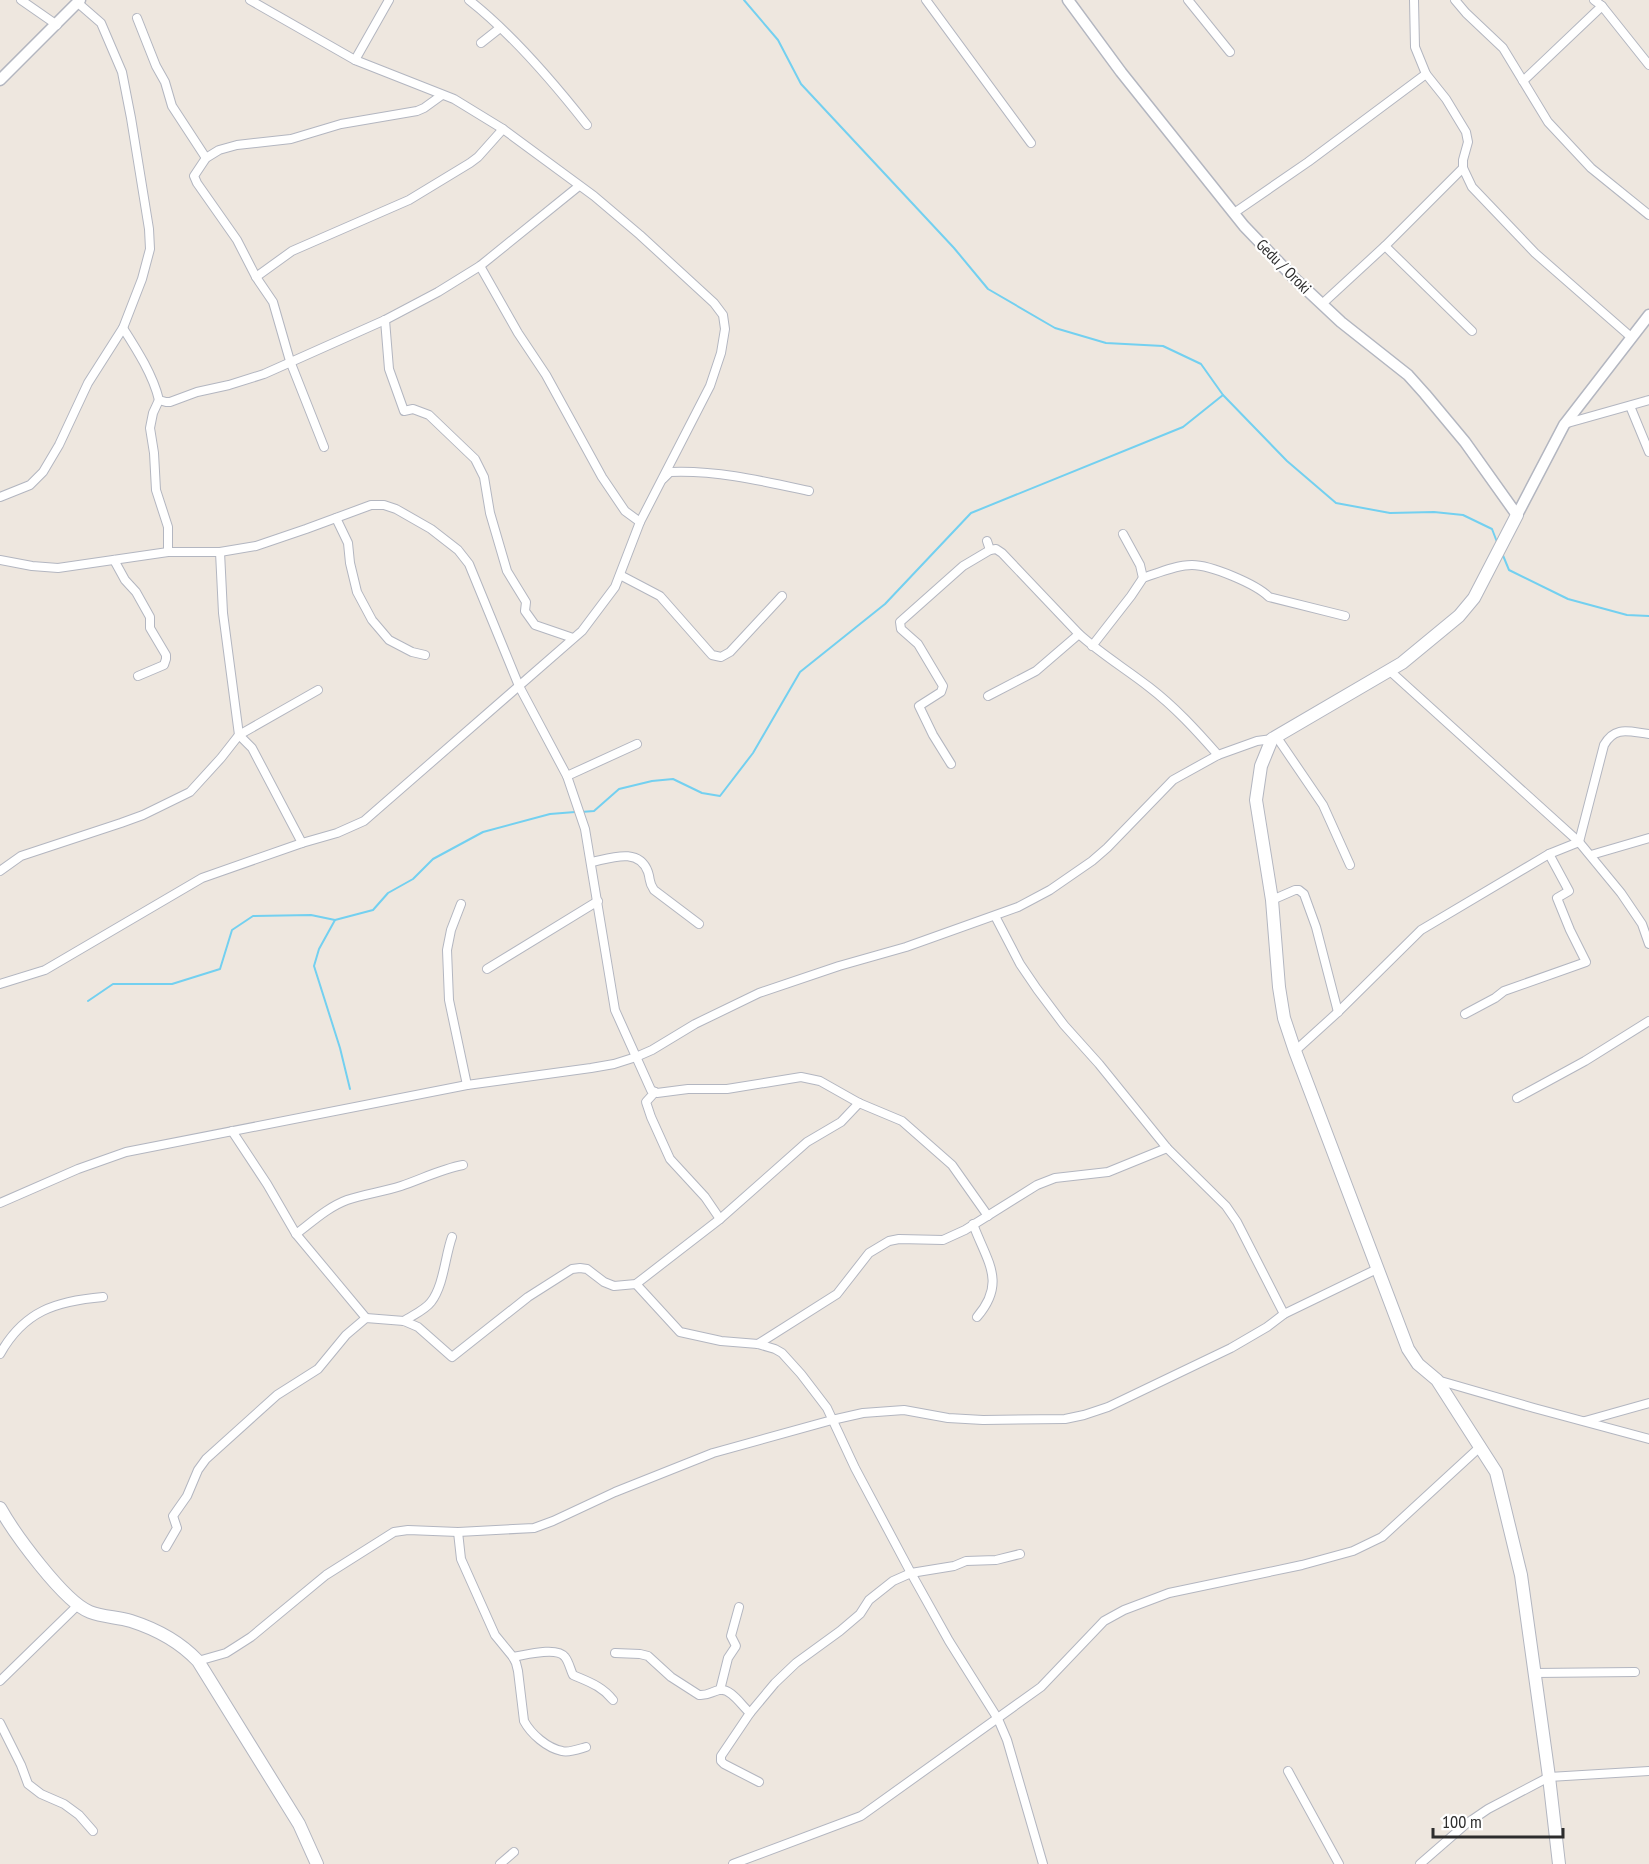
<svg xmlns="http://www.w3.org/2000/svg" width="1649" height="1864" font-family="'PT Sans Narrow',sans-serif">
<style>
.lines{fill:none;stroke-linecap:round;stroke-linejoin:round}
.stream{stroke:#73d0f0;stroke-width:2}
.minor-casing{stroke:#b3b6c0;stroke-width:10}
.tertiary-casing{stroke:#b3b6c0;stroke-width:13}
.secondary-casing{stroke:#b3b6c0;stroke-width:14}
.minor{stroke:#fff;stroke-width:8}
.tertiary{stroke:#fff;stroke-width:10}
.secondary{stroke:#fff;stroke-width:12}
.labels{text-anchor:middle;dominant-baseline:central;stroke-width:4.5;stroke-linejoin:round;paint-order:stroke}
.street-label{font-size:16px;fill:#2d2d2d;stroke:#fff}
</style>
<rect width="100%" height="100%" fill="#eee7df"/>
<g class="lines">
<g class="stream">
<polyline points="744,0 778,40 801,84 954,248 988,289 1055,328 1106,343 1163,346 1201,364 1223,395 1287,461 1336,503 1390,513 1434,512 1463,515 1492,529 1497,542"/>
<polyline points="1502,553 1509,570 1568,599 1627,615 1649,616"/>
<polyline points="581,812 594,811 619,789 652,781 673,779 702,793 720,796 753,753 800,672 885,604 971,513 1183,427 1223,395"/>
<polyline points="335,920 319,949 314,966 340,1048 350,1089"/>
<polyline points="88,1001 113,984 172,984 220,969 232,930 253,916 311,915 335,920 373,910 388,893 413,879 433,859 483,832 550,814 575,812"/>
</g>
<g class="minor-casing">
<g id="minor">
<polyline points="21,0 57,25"/>
<path d="M469 0C511 33 554 83 587 125"/>
<polyline points="926,0 1031,143"/>
<polyline points="1188,0 1230,52"/>
<polyline points="1414,0 1415,47 1426,74 1446,99 1466,132 1468,142 1463,160 1463,168 1472,187 1535,253 1631,337"/>
<polyline points="1455,0 1466,13 1503,48 1548,122 1591,168 1649,215"/>
<polyline points="1594,0 1602,6 1649,65"/>
<polyline points="137,18 156,66 165,82 172,106 206,158"/>
<polyline points="481,43 500,28"/>
<polyline points="355,60 389,0"/>
<polyline points="1523,81 1602,6"/>
<polyline points="1234,213 1308,162 1426,74"/>
<polyline points="1385,246 1472,331"/>
<polyline points="480,266 518,333 546,375 602,477 625,511 640,522"/>
<polyline points="256,277 292,251 409,200 470,163 478,157 503,129"/>
<polyline points="1322,304 1385,246 1463,168"/>
<polyline points="385,320 389,369 404,411 413,409 429,415 475,459 484,477 490,513 507,571 526,602 525,611 535,625 573,638"/>
<path d="M123 328C137 350 153 375 159 400L166 402H170L197 392 229 385 264 374 385 320 438 292 480 266 579 186"/>
<polyline points="159,400 153,413 150,428 154,453 156,490 168,527 168,552"/>
<polyline points="1630,406 1649,452"/>
<polyline points="1564,424 1649,400"/>
<polyline points="324,447 290,361 273,302 256,277 237,240 197,183 194,176 206,158 219,150 237,145 291,139 341,124 417,111 424,108 442,95"/>
<path d="M663 479 670 472C717 470 763 481 809 491"/>
<polyline points="0,497 30,485 43,472 59,445 88,383 123,328 142,279 150,249 149,229 131,118 122,72 101,23 78,3"/>
<polyline points="336,518 348,543 350,563 357,592 372,620 389,640 412,652 425,655"/>
<polyline points="1123,534 1140,565 1143,578"/>
<path d="M987 541 990 550 996 549 1002 553 1079 634C1101 654 1126 669 1149 687 1175 707 1196 730 1218 755"/>
<polyline points="220,552 223,613 239,735 252,748 302,843"/>
<polyline points="0,560 32,566 58,568 168,552 220,552 256,546 306,529 371,505 384,505 396,509 431,529 458,550 469,564 519,686 567,776 585,829 615,1010 651,1090 657,1093 688,1089 727,1089 801,1077 820,1081 859,1103 902,1121 952,1165 988,1216"/>
<polyline points="114,560 125,580 136,592 150,617 150,628 166,655 166,659 164,665 138,676"/>
<polyline points="620,575 660,596 712,655 721,657 730,652 782,596"/>
<path d="M1092 646 1131 596 1143 578C1158 573 1176 565 1192 565 1211 565 1256 584 1269 597L1345 616"/>
<polyline points="1390,671 1579,842 1621,893 1642,924 1649,944"/>
<polyline points="988,696 1036,671 1079,634"/>
<polyline points="1276,736 1323,805 1350,865"/>
<polyline points="951,764 933,735 919,706 941,692 943,686 918,644 901,629 900,622 963,566 990,550"/>
<polyline points="567,776 637,744"/>
<polyline points="1591,855 1649,838"/>
<path d="M592 862C611 858 639 847 648 872 651 881 648 881 654 890L699 924"/>
<polyline points="0,871 21,856 121,823 143,815 190,792 221,758 239,735 318,690"/>
<polyline points="1272,900 1295,890 1299,890 1304,894 1316,927 1338,1012"/>
<polyline points="461,904 451,930 447,950 449,1000 467,1085"/>
<polyline points="995,916 1020,964 1037,989 1064,1025 1099,1064 1167,1148 1226,1206 1237,1222 1284,1314"/>
<polyline points="487,969 598,901"/>
<polyline points="0,984 45,970 202,878 302,843 337,833 364,821 582,631 615,587 640,522 710,386 721,353 725,329 723,315 714,303 640,235 594,196 503,129 454,99 355,60 250,0"/>
<polyline points="1465,1014 1495,998 1504,991 1586,962 1570,930 1557,898 1569,891 1549,854"/>
<path d="M1295 1051 1338 1012 1421 930 1549 854 1579 842 1604 745C1615 725 1630 732 1649 734"/>
<polyline points="655,1092 646,1102 651,1117 670,1159 705,1197 720,1219"/>
<polyline points="1517,1098 1585,1061 1649,1021"/>
<polyline points="232,1131 267,1184 296,1234 366,1318"/>
<polyline points="0,1203 78,1169 126,1152 467,1085 591,1068 614,1064 636,1057 652,1050 695,1024 759,993 839,966 906,947 1018,907 1050,890 1092,861 1107,848 1173,780 1218,755 1257,741 1272,739"/>
<path d="M973 1224C987 1262 1007 1282 977 1317"/>
<path d="M296 1234C312 1222 328 1207 347 1200 364 1194 383 1192 401 1186 422 1179 441 1169 463 1165"/>
<polyline points="636,1284 680,1332 721,1341 758,1344 775,1349 782,1353 801,1374 827,1408 855,1468 911,1573 949,1641 998,1719 1007,1740 1043,1864"/>
<path d="M404 1321C413 1315 425 1310 431 1302 444 1285 445 1256 452 1237"/>
<polyline points="758,1344 837,1294 869,1253 889,1241 899,1239 943,1240 965,1230 1037,1185 1055,1178 1108,1172 1167,1148"/>
<path d="M0 1354C24 1311 56 1301 103 1297"/>
<polyline points="1437,1380 1534,1408 1649,1439"/>
<polyline points="1585,1421 1649,1403"/>
<path d="M458 1532 461 1559 495 1635 513 1657 516 1663 518 1671 524 1721C531 1734 547 1748 562 1751 569 1753 579 1749 586 1747"/>
<polyline points="166,1547 177,1528 173,1516 187,1496 198,1470 206,1459 277,1395 318,1369 346,1335 366,1318 404,1321 418,1327 452,1357 528,1297 572,1269 580,1268 587,1269 604,1282 614,1286 636,1284 720,1219 807,1142 841,1122 859,1103"/>
<path d="M615 1653 640 1654 648 1656 671 1677 699 1695C707 1696 711 1692 719 1690 731 1688 741 1705 750 1713"/>
<path d="M513 1657C525 1655 557 1646 565 1657 569 1662 570 1669 573 1675 589 1682 602 1686 613 1700"/>
<polyline points="198,1661 226,1653 237,1646 251,1637 326,1575 394,1532 408,1530 458,1532 534,1528 553,1521 615,1492 713,1453 832,1420 863,1413 904,1410 948,1418 983,1420 1065,1419 1084,1415 1108,1407 1231,1348 1267,1327 1284,1314 1377,1269"/>
<polyline points="1535,1673 1635,1672"/>
<polyline points="0,1681 78,1605"/>
<polyline points="720,1690 728,1658 736,1646 731,1636 739,1607"/>
<polyline points="0,1723 21,1765 28,1784 41,1794 64,1804 79,1815 93,1831"/>
<polyline points="1288,1771 1339,1864"/>
<polyline points="759,1782 724,1764 721,1761 721,1756 750,1713 775,1683 796,1663 840,1631 860,1614 869,1600 893,1581 911,1573 954,1566 966,1561 996,1560 1020,1554"/>
<polyline points="500,1864 514,1852"/>
<polyline points="733,1864 861,1816 1041,1687 1104,1621 1124,1610 1169,1593 1302,1565 1353,1551 1382,1537 1481,1446"/>
<polyline points="1420,1864 1466,1824 1488,1809 1549,1777 1649,1771"/>
</g>
</g>
<g class="tertiary-casing">
<g id="tertiary">
<polyline points="1068,0 1121,72 1244,226 1293,277 1341,322 1408,375 1425,394 1465,442 1517,515 1564,425 1649,315"/>
<polyline points="0,80 80,0"/>
</g>
</g>
<g class="secondary-casing">
<g id="secondary">
<polyline points="1517,515 1474,598 1459,616 1402,663 1272,739 1261,766 1256,800 1272,900 1279,987 1284,1018 1295,1051 1408,1349 1418,1364 1437,1380 1496,1472 1521,1575 1549,1777 1559,1864"/>
<path d="M0 1508C14 1533 64 1602 90 1612 103 1617 118 1617 131 1621 156 1629 180 1642 198 1661L299 1824 317 1864"/>
</g>
</g>
<use href="#minor" class="minor"/>
<use href="#tertiary" class="tertiary"/>
<use href="#secondary" class="secondary"/>
</g>
<g class="labels">
<g class="street-label">
<text transform="translate(1284 266) rotate(45)">Gedu / Oroki</text>
</g>
</g>
<path d="M1433 1828v9h130v-9" fill="none" stroke="#2d2d2d" stroke-width="3"/>
<text x="1442" y="1828" font-size="18" fill="#2d2d2d" stroke="#ffffff" stroke-width="4.5" paint-order="stroke">100 m</text>
</svg>
